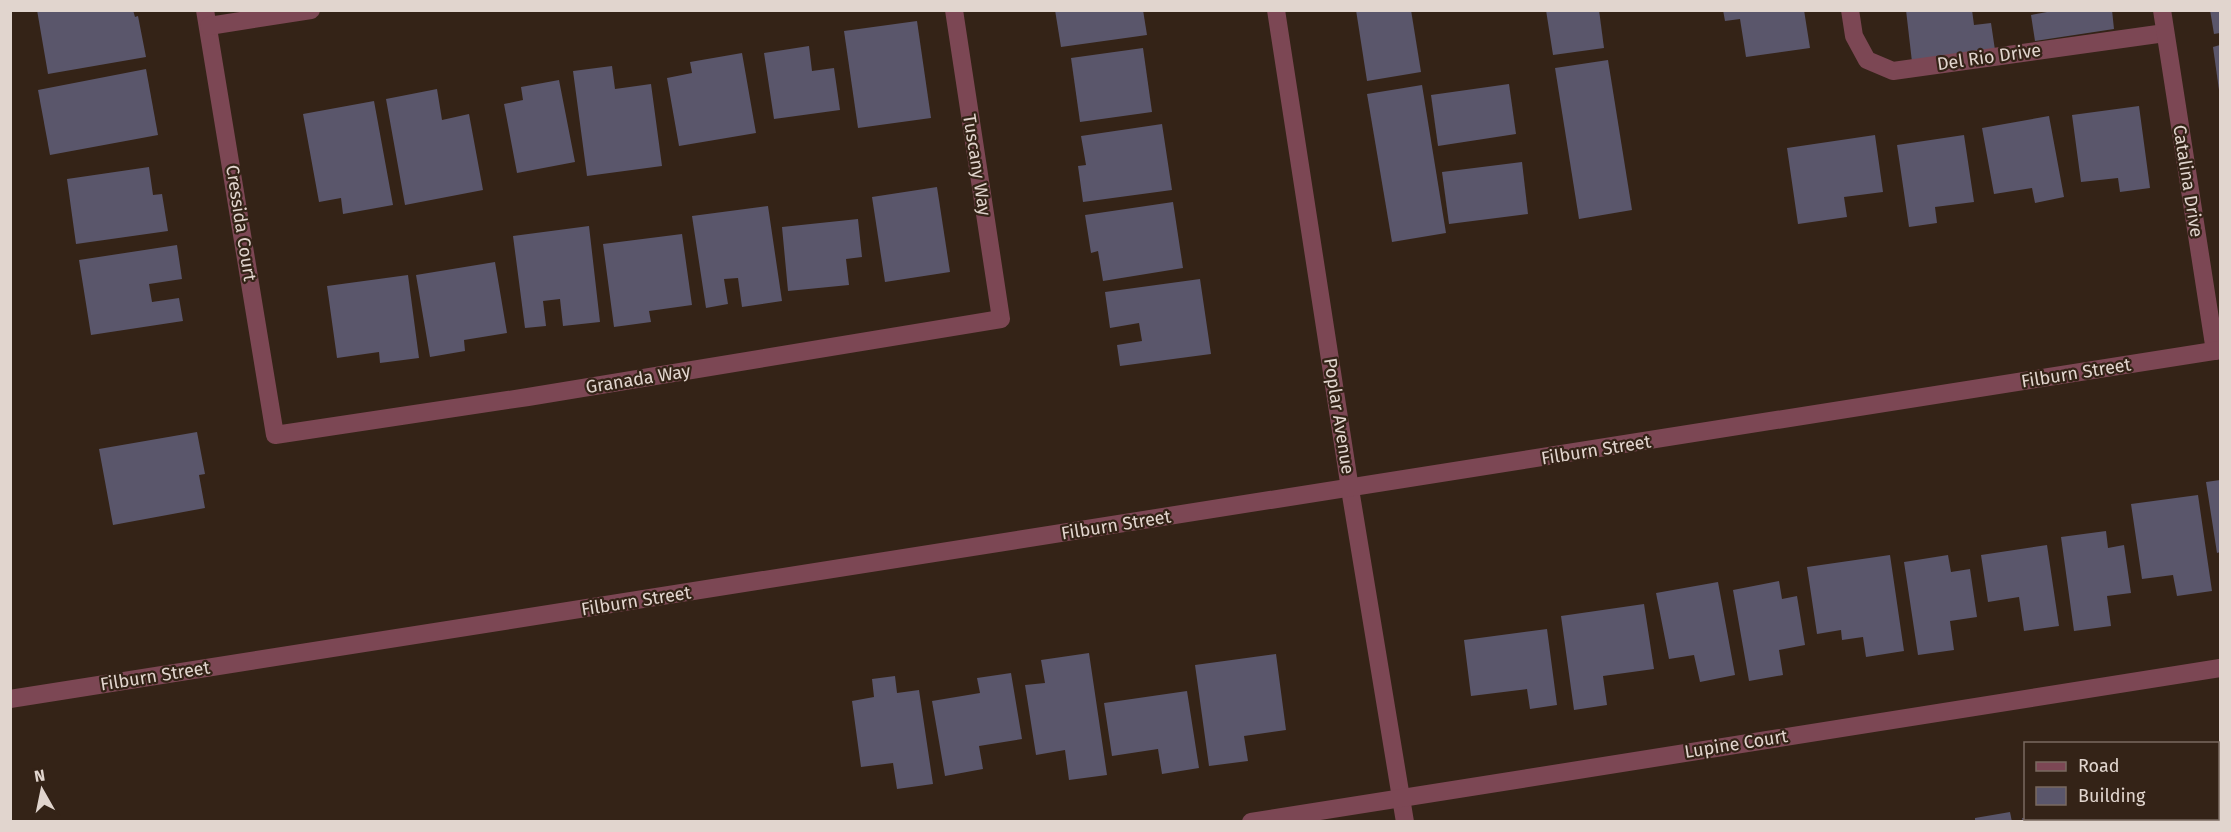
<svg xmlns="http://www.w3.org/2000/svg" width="2231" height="832" font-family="'Fira Sans',sans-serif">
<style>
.building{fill:#5a566b}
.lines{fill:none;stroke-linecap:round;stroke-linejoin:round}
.minor{stroke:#7c4754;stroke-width:18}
.labels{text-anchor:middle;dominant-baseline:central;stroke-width:4.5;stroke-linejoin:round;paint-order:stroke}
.street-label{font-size:18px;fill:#e1d5ce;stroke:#342317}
</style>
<rect width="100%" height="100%" fill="#342317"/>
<g class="building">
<polygon points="37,10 133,10 135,17 138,16 146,57 48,74"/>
<polygon points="1055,10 1143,10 1147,35 1061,47"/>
<polygon points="1356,10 1411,10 1421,72 1367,81"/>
<polygon points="1546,10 1599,10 1604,48 1553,55"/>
<polygon points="1723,10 1804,10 1810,48 1746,57 1740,19 1725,21"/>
<polygon points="1906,10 1972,10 1974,25 1991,23 1995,50 1912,62"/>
<polygon points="2047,10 2112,10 2114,29 2035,41 2031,15 2047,12"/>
<polygon points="2210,10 2220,10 2220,33 2214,34"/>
<polygon points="917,21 931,118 858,128 844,31"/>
<polygon points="2220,45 2220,90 2219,90 2213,47"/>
<polygon points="809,46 812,71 834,68 840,110 774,119 764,53"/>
<polygon points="1143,48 1152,112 1080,122 1071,58"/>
<polygon points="742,53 756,133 679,146 667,78 692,73 690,62"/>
<polygon points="1608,60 1632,210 1579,219 1555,68"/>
<polygon points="612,66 615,89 651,84 662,166 587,176 573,71"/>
<polygon points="146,69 158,135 50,155 38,90"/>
<polygon points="559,80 575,162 517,173 504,104 523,100 521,87"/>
<polygon points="1509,84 1516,134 1438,146 1431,95"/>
<polygon points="1422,85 1446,233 1392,242 1367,94"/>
<polygon points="437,89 442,120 469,114 483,190 405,205 386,99"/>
<polygon points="374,101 393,205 343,214 341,198 319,202 303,114"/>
<polygon points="2139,106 2150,188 2120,192 2118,178 2081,182 2072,115"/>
<polygon points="2049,116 2064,197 2035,203 2032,188 1994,194 1982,128"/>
<polygon points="1162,124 1172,190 1083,202 1078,166 1086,165 1081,136"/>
<polygon points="1875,135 1883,192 1844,197 1847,217 1798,224 1787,148"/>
<polygon points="1964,135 1974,202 1935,207 1937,223 1909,227 1897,145"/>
<polygon points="1522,162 1528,214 1449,224 1442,172"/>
<polygon points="149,167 153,195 162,194 168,231 76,244 67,179"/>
<polygon points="937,187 950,272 885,282 872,197"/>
<polygon points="1173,202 1183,268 1103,281 1098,251 1091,253 1085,215"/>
<polygon points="768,206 782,301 742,307 738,278 724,279 728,304 706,308 692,216"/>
<polygon points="858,219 862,257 846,259 849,285 788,291 782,227"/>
<polygon points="589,226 600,322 563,326 560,299 543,301 546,326 525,328 513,236"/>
<polygon points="682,234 692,305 649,311 651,322 614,327 603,244"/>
<polygon points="177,245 182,279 149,284 152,302 179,298 183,321 91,335 79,260"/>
<polygon points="495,262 507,333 464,340 465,351 430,357 416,275"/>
<polygon points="408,275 419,358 380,363 379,352 337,358 327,286"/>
<polygon points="1200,279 1211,354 1120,366 1117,345 1142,341 1139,323 1110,328 1105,292"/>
<polygon points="197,432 205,474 199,475 205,508 113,525 99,449"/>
<polygon points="2220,480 2220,552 2217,553 2206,482"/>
<polygon points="2198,495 2212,591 2177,596 2173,575 2142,579 2131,504"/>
<polygon points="2106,531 2108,548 2124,545 2131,593 2107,596 2111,626 2074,631 2061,537"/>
<polygon points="2047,545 2059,626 2024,631 2019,597 1988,602 1981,555"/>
<polygon points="1890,555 1904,651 1866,657 1863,637 1842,640 1841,630 1817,634 1807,567"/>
<polygon points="1948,555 1951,572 1970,569 1977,617 1950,621 1954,650 1918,655 1904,562"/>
<polygon points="1779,581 1782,599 1797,596 1805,645 1779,650 1783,675 1749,681 1733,590"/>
<polygon points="1718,582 1735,675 1700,682 1694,655 1669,659 1656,593"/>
<polygon points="1644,604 1654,669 1603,676 1607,705 1574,710 1561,616"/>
<polygon points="1547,629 1557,705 1530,709 1527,689 1471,696 1464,640"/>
<polygon points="1089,653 1107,775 1069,780 1065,750 1036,755 1025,685 1045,683 1041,660"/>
<polygon points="1276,654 1286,730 1244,736 1248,761 1209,766 1195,665"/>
<polygon points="1011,673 1022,739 979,746 983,769 945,776 932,701 980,693 977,678"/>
<polygon points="895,676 897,693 919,690 933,784 897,789 893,763 861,767 852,701 874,697 872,679"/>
<polygon points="1187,691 1199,768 1162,774 1158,749 1112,756 1104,703"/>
<polygon points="2010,812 2012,822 1975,822 1975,818"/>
<polygon points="2022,818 2059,818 2060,822 2023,822"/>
<rect x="2135" y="818" width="36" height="4"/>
<rect x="2183" y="818" width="36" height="4"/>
</g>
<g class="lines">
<g class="minor">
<polyline points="205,10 275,435 528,397 1001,319 954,10"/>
<polyline points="1276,10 1350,489 1405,822"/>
<polyline points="1850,10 1854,36 1867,60 1893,71 2165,33"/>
<polyline points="2162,10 2215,351"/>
<polyline points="209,26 311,10"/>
<polyline points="10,699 2220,350"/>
<polyline points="1251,822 2220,668"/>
</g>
</g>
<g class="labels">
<g class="street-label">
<text transform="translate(1989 57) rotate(-8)">Del Rio Drive</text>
<text transform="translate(977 165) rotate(81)">Tuscany Way</text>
<text transform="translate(2188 181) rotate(81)">Catalina Drive</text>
<text transform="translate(241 223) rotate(81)">Cressida Court</text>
<text transform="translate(2076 373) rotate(-9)">Filburn Street</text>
<text transform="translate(638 379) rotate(-9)">Granada Way</text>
<text transform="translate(1339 416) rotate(81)">Poplar Avenue</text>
<text transform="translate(1596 450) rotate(-9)">Filburn Street</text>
<text transform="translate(1116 525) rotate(-9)">Filburn Street</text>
<text transform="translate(636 601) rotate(-9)">Filburn Street</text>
<text transform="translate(155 676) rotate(-9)">Filburn Street</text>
<text transform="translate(1736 744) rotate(-9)">Lupine Court</text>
</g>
</g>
<rect width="2231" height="832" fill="none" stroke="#e1d5ce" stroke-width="24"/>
<rect x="2024" y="742" width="195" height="78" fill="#342317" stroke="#796a60" stroke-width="1.5"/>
<rect x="2036" y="762" width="30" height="9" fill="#7c4754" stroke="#796a60" stroke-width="1.5"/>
<text x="2078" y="772" font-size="18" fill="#e1d5ce">Road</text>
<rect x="2036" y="787" width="30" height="18" fill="#5a566b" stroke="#796a60" stroke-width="1.5"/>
<text x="2078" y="802" font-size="18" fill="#e1d5ce">Building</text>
<g transform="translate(42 790) rotate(351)" stroke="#342317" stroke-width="4.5" paint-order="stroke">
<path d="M0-4.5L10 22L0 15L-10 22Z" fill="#e1d5ce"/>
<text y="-9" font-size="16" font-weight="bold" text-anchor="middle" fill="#e1d5ce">N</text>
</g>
</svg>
